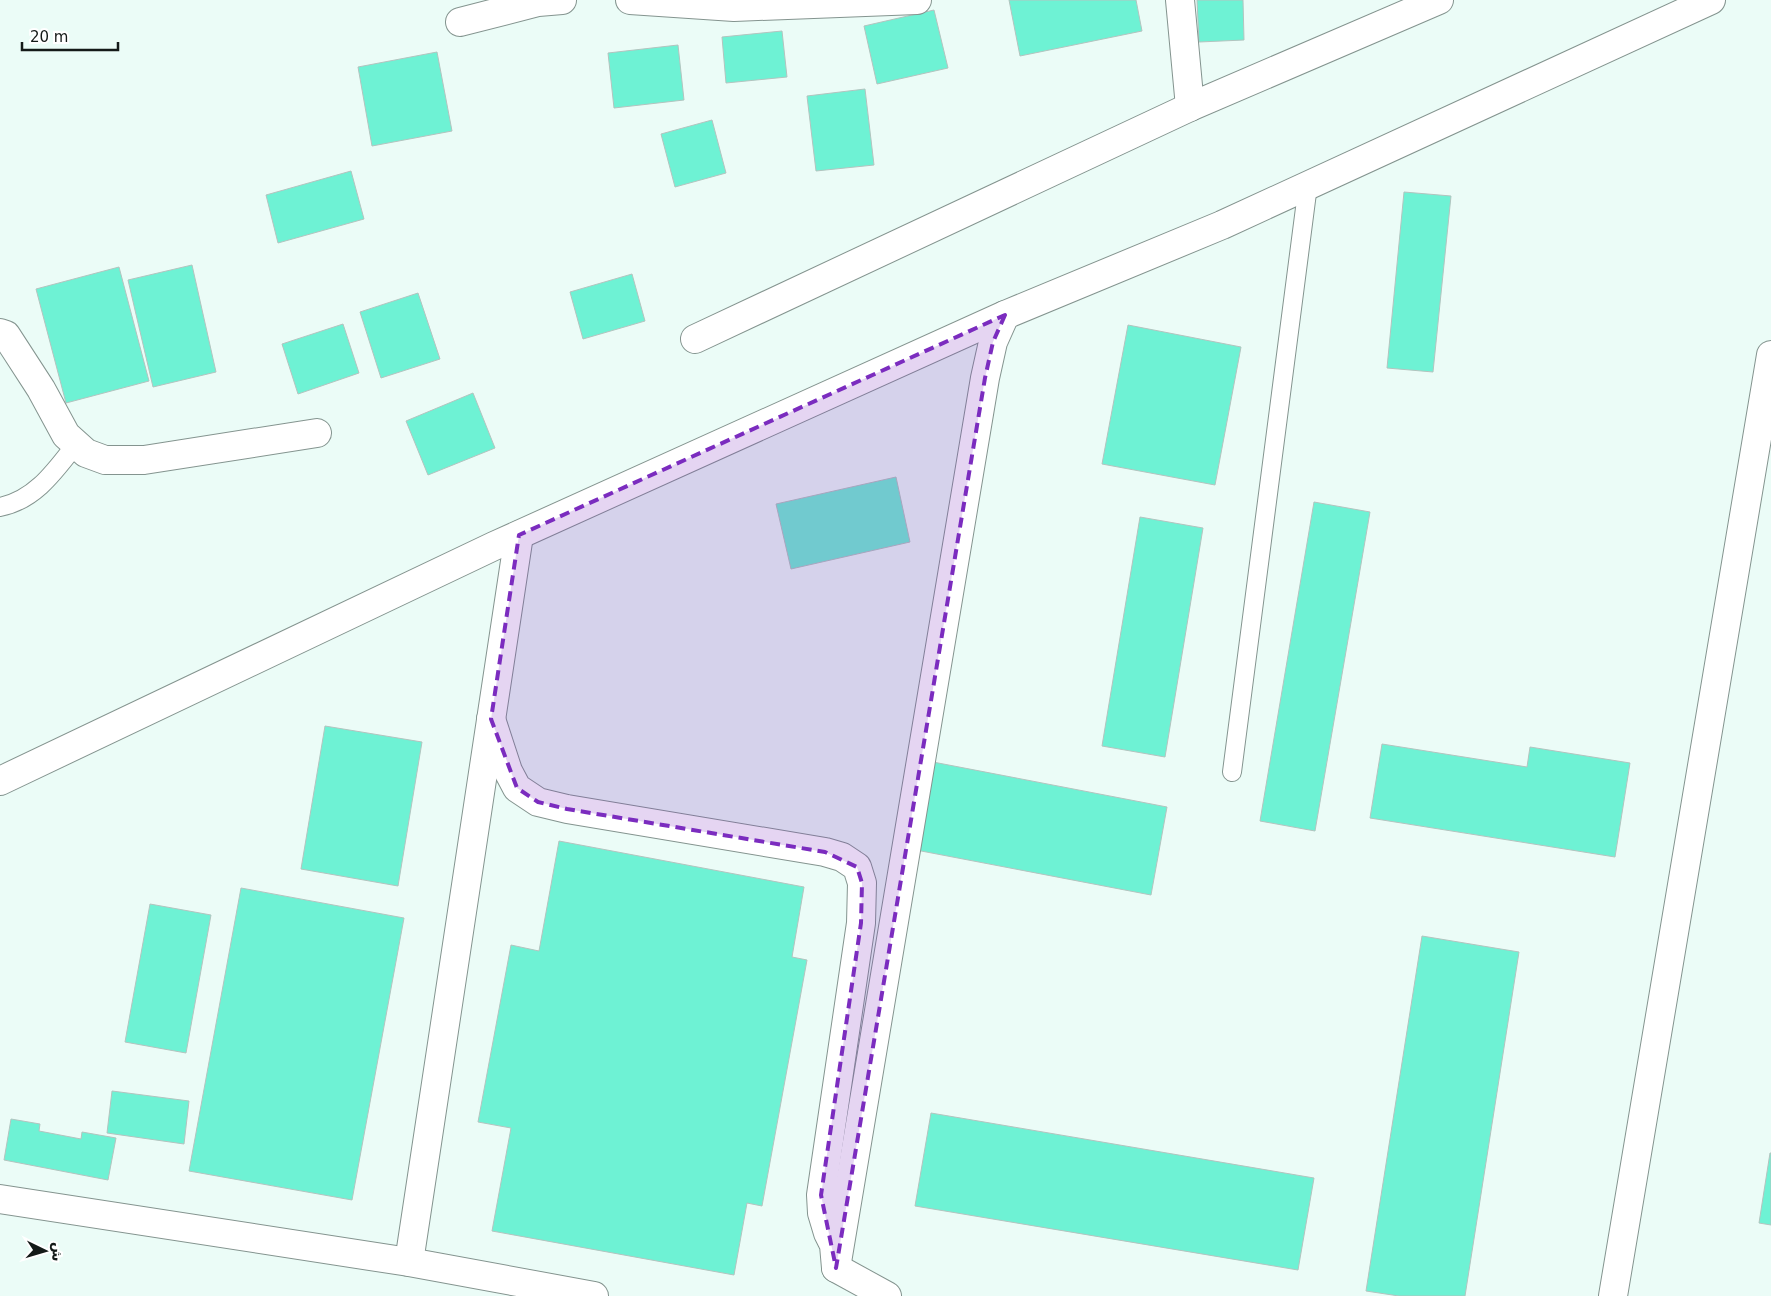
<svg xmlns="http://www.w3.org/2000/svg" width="1771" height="1296" font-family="'DejaVu Sans','Noto Sans Arabic',sans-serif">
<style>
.building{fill:#6ef2d4;stroke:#b3c4bf}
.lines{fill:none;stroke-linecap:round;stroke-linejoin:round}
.lane-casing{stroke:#84948f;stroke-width:20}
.street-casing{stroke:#84948f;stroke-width:30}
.lane{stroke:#fff;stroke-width:18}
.street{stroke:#fff;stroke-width:28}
.marked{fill:#7b2cbf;fill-opacity:0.2;stroke:#7b2cbf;stroke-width:4;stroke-dasharray:10 6;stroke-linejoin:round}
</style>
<rect width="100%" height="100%" fill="#ebfcf7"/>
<g class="building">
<polygon points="1009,0 1136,0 1142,31 1020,56"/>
<polygon points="1197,0 1243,0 1244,40 1199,42"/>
<polygon points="934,10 948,68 877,84 864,26"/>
<polygon points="782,31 787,77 726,83 722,37"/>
<polygon points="678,45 684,100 614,108 608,53"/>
<polygon points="437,52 452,131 372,146 358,67"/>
<polygon points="865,89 874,165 816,171 807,96"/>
<polygon points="712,120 726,173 675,187 661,134"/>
<polygon points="351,171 364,219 278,243 266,195"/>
<polygon points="1404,192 1451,196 1433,372 1387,368"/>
<polygon points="192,265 216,372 153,387 128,280"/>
<polygon points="119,267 149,381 66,403 36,289"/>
<polygon points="632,274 645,321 583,339 570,292"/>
<polygon points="418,293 440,359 381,378 360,312"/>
<polygon points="343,324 359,373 298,394 282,344"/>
<polygon points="1128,325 1241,347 1215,485 1102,464"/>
<polygon points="473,393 495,448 428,475 406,421"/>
<polygon points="896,477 910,542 791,569 776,504"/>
<polygon points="1314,502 1370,512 1315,831 1260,821"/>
<polygon points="1140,517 1203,528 1165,757 1102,746"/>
<polygon points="325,726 422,742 398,886 301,869"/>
<polygon points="1382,744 1527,767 1530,747 1630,763 1615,857 1370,818"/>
<polygon points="933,762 1167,807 1151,895 916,850"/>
<polygon points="559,841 804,887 792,957 807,960 762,1206 747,1203 734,1275 492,1231 511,1128 478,1122 511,945 539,951"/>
<polygon points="241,888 404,918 352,1200 189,1171"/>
<polygon points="150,904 211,915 186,1053 125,1042"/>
<polygon points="1422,936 1519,952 1465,1296 1399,1296 1366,1291"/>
<polygon points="112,1091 189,1101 184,1144 107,1133"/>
<polygon points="931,1113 1314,1178 1298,1270 915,1206"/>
<polygon points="11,1119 40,1124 39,1131 81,1139 82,1132 116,1138 108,1180 4,1160"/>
<polygon points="1770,1153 1771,1153 1771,1225 1759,1223"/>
</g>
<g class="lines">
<g class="lane-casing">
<g id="lane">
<path d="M0 507C35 500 55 471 76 444"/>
<polyline points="1232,772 1308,185"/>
</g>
</g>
<g class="street-casing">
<g id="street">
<polyline points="630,0 734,7 917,0"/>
<polyline points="1180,0 1190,107"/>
<polyline points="460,22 538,2 562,0"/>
<polyline points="0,333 6,335 41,389 66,435 86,453 105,460 144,460 317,433"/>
<polyline points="695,339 1190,107 1439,0"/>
<polyline points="491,719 508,771 517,788 538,802 567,809 825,852 842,857 857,867 862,883 861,923 821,1195 822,1213 828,1233 834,1245 836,1268 887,1296"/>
<polyline points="0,781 494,546 1005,315 1222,225 1711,0"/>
<polyline points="0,1199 409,1262 594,1296"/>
<polyline points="409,1262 519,535"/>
<polyline points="836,1268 985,378 993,342 1005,315"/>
<polyline points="1613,1296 1771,355"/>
</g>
</g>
<use href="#lane" class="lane"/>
<use href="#street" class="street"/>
</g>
<path class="marked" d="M1005 315 993 342 985 378 836 1268 821 1195 861 923 862 883 857 867 825 852 567 809 538 802 517 788 491 719 519 535Z"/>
<g transform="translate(45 1251) rotate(95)" stroke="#ffffff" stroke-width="4" paint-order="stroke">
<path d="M0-4L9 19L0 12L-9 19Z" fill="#141a18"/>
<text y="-8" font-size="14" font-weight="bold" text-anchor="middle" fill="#141a18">ش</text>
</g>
<path d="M22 42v8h96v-8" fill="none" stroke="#141a18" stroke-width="2.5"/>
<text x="30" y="42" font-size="15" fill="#141a18" stroke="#ffffff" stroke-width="4" paint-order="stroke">20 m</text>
</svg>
